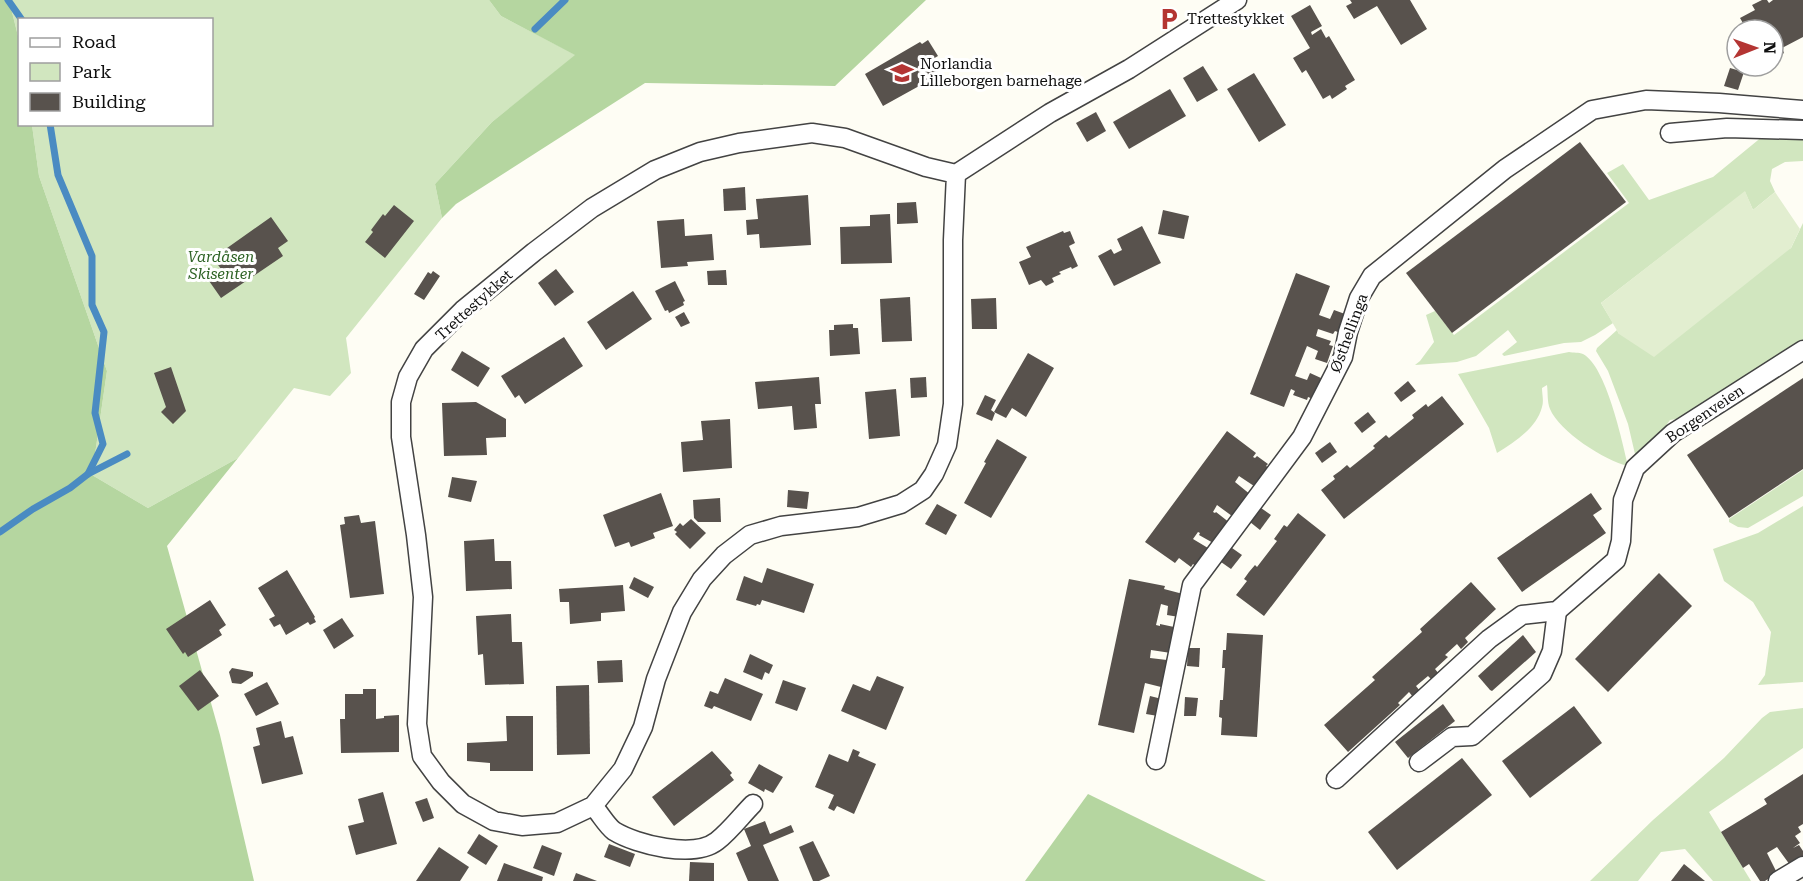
<svg xmlns="http://www.w3.org/2000/svg" width="1803" height="881" font-family="'Roboto Serif',serif">
<style>
.green{fill:#d1e6bf}
.forest{fill:#b5d6a0}
.pitch{fill:#e2eed0}
.lines{fill:none;stroke-linecap:round;stroke-linejoin:round}
.stream{stroke:#4a8bc2;stroke-width:7}
.building{fill:#58524d}
.street-casing{stroke:#434343;stroke-width:21}
.street{stroke:#fff;stroke-width:18}
.labels{text-anchor:middle;dominant-baseline:central;stroke-width:6;stroke-linejoin:round;paint-order:stroke}
.poi-label{font-size:15px;fill:#101010;stroke:#fff;text-anchor:start}
.park-label{font-size:15px;font-style:italic;fill:#2e6325;stroke:#fff}
.street-label{font-size:15px;fill:#101010;stroke:#fff}
</style>
<rect width="100%" height="100%" fill="#fefdf4"/>
<g class="green">
<polygon points="9,0 489,0 501,16 576,55 492,122 435,184 442,218 346,338 351,373 330,396 294,388 238,458 148,508 92,475 107,371 39,176 32,125 212,124 212,20 20,20 19,40"/>
<polygon points="1763,136 1803,139 1803,161 1785,162 1772,169 1770,181 1775,192 1753,210 1745,192 1601,303 1613,323 1595,335 1581,342 1564,343 1504,356 1502,354 1517,342 1508,330 1476,356 1457,362 1415,365 1420,361 1434,342 1426,315 1435,311 1454,335 1629,203 1607,173 1623,164 1649,200 1713,177"/>
<polygon points="1803,223 1803,342 1691,417 1670,420 1660,434 1639,454 1635,454 1628,424 1608,371 1596,351 1597,348 1617,330 1619,334 1791,248"/>
<path d="M1569 352C1573 353 1579 352 1583 354 1606 366 1622 440 1628 466 1605 461 1559 431 1550 409 1547 402 1548 392 1547 385L1542 388C1542 394 1544 401 1542 407 1537 428 1514 442 1497 453L1489 428 1458 374Z"/>
<polygon points="1803,470 1803,496 1748,528 1738,527 1729,522 1729,519"/>
<polygon points="1803,506 1803,682 1758,685 1765,675 1771,632 1753,602 1724,581 1713,549 1758,533"/>
<polygon points="1803,708 1803,748 1709,812 1751,881 1713,881 1685,849 1661,852 1638,881 1590,881 1653,820 1724,758 1762,718 1770,712"/>
</g>
<g class="forest">
<polygon points="0,0 9,0 19,40 20,124 32,125 39,176 107,371 92,475 148,508 238,458 167,546 220,735 254,881 0,881"/>
<polygon points="489,0 926,0 835,86 645,83 456,204 442,218 435,184 492,122 575,55 501,16"/>
<polygon points="1088,794 1266,881 1025,881"/>
</g>
<polygon class="pitch" points="1745,191 1753,210 1775,192 1800,229 1791,248 1654,357 1619,334 1601,303"/>
<g class="lines">
<g class="stream">
<polyline points="8,0 22,20"/>
<polyline points="535,29 565,0"/>
<polyline points="50,124 58,175 92,256 92,305 104,332 95,413 103,444 88,474"/>
<polyline points="0,532 33,509 70,488 88,474 127,454"/>
</g>
</g>
<g class="building">
<polygon points="1350,0 1410,0 1427,29 1401,45 1377,6 1354,19 1346,6 1352,3"/>
<polygon points="1762,0 1767,0 1769,3 1773,0 1803,0 1803,37 1782,48 1784,53 1773,59 1773,30 1747,30 1740,18 1755,10 1752,5"/>
<polygon points="1310,5 1322,26 1311,32 1312,35 1321,29 1326,38 1329,36 1355,80 1345,86 1347,89 1332,99 1330,95 1323,99 1306,70 1302,73 1293,58 1310,48 1291,16"/>
<polygon points="928,40 938,56 931,60 939,75 883,106 865,74 920,42 922,44"/>
<polygon points="1203,66 1218,90 1197,102 1183,78"/>
<polygon points="1730,68 1744,72 1738,90 1724,86"/>
<polygon points="1254,73 1286,125 1259,142 1227,89"/>
<polygon points="1170,89 1186,116 1129,149 1113,122"/>
<polygon points="1096,112 1106,131 1087,142 1076,123"/>
<polygon points="1580,142 1626,202 1452,333 1406,273"/>
<polygon points="745,187 746,210 724,211 723,189"/>
<polygon points="808,195 811,245 760,248 759,234 747,235 746,220 758,219 756,199"/>
<polygon points="916,202 918,223 897,224 897,203"/>
<polygon points="394,205 414,221 385,258 365,242 373,232 371,230 383,214 385,216"/>
<polygon points="1163,210 1189,216 1184,239 1158,234"/>
<polygon points="890,214 892,263 841,264 840,227 870,226 870,215"/>
<polygon points="271,217 288,241 278,248 283,256 221,298 207,278 221,269 213,258"/>
<polygon points="684,219 685,236 712,234 714,260 687,262 688,266 661,268 657,221"/>
<polygon points="1142,226 1161,263 1114,286 1098,256 1111,249 1114,254 1122,250 1117,239"/>
<polygon points="1063,231 1064,233 1070,231 1075,243 1069,246 1078,266 1072,269 1071,267 1059,272 1061,274 1052,278 1054,282 1046,286 1041,280 1029,285 1019,262 1031,257 1026,247"/>
<polygon points="556,269 574,292 555,306 538,283"/>
<polygon points="726,270 727,285 708,285 707,271"/>
<polygon points="433,271 440,276 424,300 414,294 428,272 431,274"/>
<polygon points="1296,273 1330,286 1319,315 1330,319 1334,310 1345,314 1338,332 1335,331 1333,334 1318,329 1316,336 1331,341 1329,345 1333,346 1327,363 1315,359 1318,351 1307,346 1295,376 1307,380 1310,373 1321,378 1313,399 1308,397 1307,400 1293,395 1295,391 1291,389 1284,407 1250,394"/>
<polygon points="675,281 685,301 683,302 684,305 669,313 668,310 665,311 655,291"/>
<polygon points="633,291 652,319 606,350 587,322"/>
<polygon points="910,297 912,341 882,342 880,299"/>
<polygon points="996,298 997,329 972,329 971,299"/>
<polygon points="684,312 690,323 681,327 675,317"/>
<polygon points="853,324 853,328 858,328 860,354 830,356 829,330 834,330 834,325"/>
<polygon points="564,337 583,366 525,404 519,395 515,398 501,376"/>
<polygon points="462,351 490,368 478,387 451,370"/>
<polygon points="1028,353 1054,368 1026,417 1012,408 1006,418 994,412"/>
<polygon points="171,367 186,411 173,424 161,412 166,407 154,373"/>
<polygon points="819,377 821,404 815,404 817,428 794,430 792,406 758,409 755,382"/>
<polygon points="926,377 927,397 911,398 910,378"/>
<polygon points="1803,378 1803,469 1729,518 1687,455"/>
<polygon points="1408,381 1416,391 1401,402 1394,393"/>
<polygon points="896,389 900,436 869,439 865,392"/>
<polygon points="985,395 996,400 991,410 995,413 992,421 976,414"/>
<polygon points="1442,396 1464,424 1344,519 1321,490 1335,479 1333,476 1340,471 1347,465 1350,468 1375,448 1373,446 1386,435 1389,438 1414,418 1412,415 1426,404 1428,407"/>
<polygon points="476,402 506,419 506,437 486,438 487,455 444,456 442,403"/>
<polygon points="1368,412 1376,422 1362,433 1354,423"/>
<polygon points="730,419 732,468 683,472 681,442 703,440 701,421"/>
<polygon points="1227,431 1256,453 1253,457 1255,458 1257,456 1268,464 1266,466 1271,469 1257,488 1239,476 1235,482 1251,495 1235,516 1233,514 1232,516 1217,505 1213,512 1215,513 1216,512 1230,523 1215,544 1199,535 1200,533 1198,532 1193,539 1208,548 1209,551 1197,567 1193,564 1191,567 1179,558 1175,563 1145,542"/>
<polygon points="997,439 1027,457 991,518 964,503 986,463 984,462"/>
<polygon points="1330,442 1337,452 1322,463 1315,453"/>
<polygon points="452,477 477,481 471,502 448,497"/>
<polygon points="788,490 809,492 807,509 787,507"/>
<polygon points="661,493 673,526 653,533 655,538 631,547 629,542 615,547 603,515"/>
<polygon points="1591,493 1602,509 1593,515 1606,533 1522,592 1497,558"/>
<polygon points="720,498 721,522 698,522 694,518 693,500"/>
<polygon points="937,504 957,515 946,535 925,524"/>
<polygon points="1261,508 1271,515 1260,530 1250,522"/>
<polygon points="1298,513 1326,535 1264,616 1236,595 1247,581 1244,579 1249,572 1255,565 1257,567 1277,541 1274,539 1284,525 1287,527"/>
<polygon points="359,515 361,523 375,521 384,594 350,598 340,525 345,524 344,517"/>
<polygon points="691,519 706,533 690,549 675,534 677,532 674,530 680,523 683,526"/>
<polygon points="494,539 495,561 511,561 512,589 466,591 464,541"/>
<polygon points="1232,548 1242,555 1231,569 1221,562"/>
<polygon points="767,568 814,584 804,613 762,600 760,605 757,604 756,606 736,600 744,576 762,583"/>
<polygon points="287,570 315,617 314,618 316,622 310,625 308,622 286,635 280,624 274,627 269,619 275,616 258,588"/>
<polygon points="1659,573 1692,606 1608,692 1575,659"/>
<polygon points="634,577 654,587 648,598 629,588"/>
<polygon points="1129,579 1165,586 1164,589 1183,594 1179,617 1167,615 1168,606 1161,604 1156,625 1160,626 1160,624 1174,627 1171,653 1151,650 1150,658 1167,660 1170,662 1164,686 1162,685 1161,687 1145,683 1134,733 1098,725"/>
<polygon points="1471,582 1496,609 1465,638 1468,642 1461,649 1457,644 1445,655 1448,657 1435,669 1439,674 1432,680 1428,676 1416,686 1420,691 1413,697 1409,692 1398,703 1400,705 1348,752 1324,725 1375,680 1372,677 1422,632 1420,629"/>
<polygon points="623,585 625,611 601,613 601,621 570,624 569,602 560,602 559,589"/>
<polygon points="210,600 226,625 219,630 222,635 188,657 185,652 183,654 166,629"/>
<polygon points="511,614 512,642 522,642 524,684 485,685 483,654 478,655 476,616"/>
<polygon points="342,618 354,636 334,649 323,630"/>
<polygon points="1227,633 1263,635 1257,737 1221,735 1222,718 1219,717 1220,700 1223,700 1225,668 1222,668 1223,650 1226,650"/>
<polygon points="1523,635 1536,652 1492,691 1490,690 1478,676"/>
<polygon points="1188,648 1200,648 1199,667 1187,666"/>
<polygon points="750,654 773,665 769,674 765,672 762,680 743,672"/>
<polygon points="622,660 623,682 598,683 597,661"/>
<polygon points="232,668 253,672 253,676 241,684 232,683 229,672"/>
<polygon points="200,670 219,696 198,711 179,686"/>
<polygon points="877,676 904,687 886,730 841,711 853,684 870,691"/>
<polygon points="725,678 763,694 751,721 714,706 712,709 704,706 710,691 718,694"/>
<polygon points="783,680 806,688 797,711 775,703"/>
<polygon points="267,682 279,704 256,716 244,694"/>
<polygon points="589,685 590,754 557,755 556,686"/>
<polygon points="363,689 376,689 376,719 384,718 384,716 399,715 399,752 341,753 340,719 345,719 345,694 363,694"/>
<polygon points="1150,696 1162,699 1158,716 1146,714"/>
<polygon points="1185,697 1198,698 1196,716 1184,716"/>
<polygon points="1443,704 1455,721 1408,758 1395,742"/>
<polygon points="1574,706 1602,743 1530,798 1502,761"/>
<polygon points="506,716 533,716 533,771 490,771 490,763 467,761 467,743 507,741"/>
<polygon points="281,721 285,738 293,736 303,774 262,784 253,747 260,745 256,728"/>
<polygon points="853,749 860,752 858,756 876,764 854,814 837,806 834,811 828,808 834,795 815,787 829,754 848,762"/>
<polygon points="712,751 732,773 730,775 734,780 674,826 652,797"/>
<polygon points="1462,758 1492,795 1397,870 1368,832"/>
<polygon points="759,764 783,777 773,793 765,789 764,792 748,783"/>
<polygon points="1803,774 1803,824 1798,827 1801,832 1795,836 1800,843 1793,848 1799,845 1803,851 1803,857 1790,865 1777,847 1767,853 1777,873 1765,881 1760,881 1749,864 1743,868 1721,832 1767,804 1764,799"/>
<polygon points="383,792 397,844 356,855 348,826 364,822 358,799"/>
<polygon points="427,798 434,818 423,822 415,802"/>
<polygon points="765,821 770,834 791,825 794,832 763,845 779,881 748,881 736,853 751,846 744,829"/>
<polygon points="479,834 498,846 486,865 467,853"/>
<polygon points="813,841 830,876 819,881 813,881 799,847"/>
<polygon points="609,844 635,854 630,867 604,857"/>
<polygon points="542,845 562,853 554,876 533,868"/>
<polygon points="439,847 469,867 460,881 416,881"/>
<polygon points="690,862 714,863 714,881 689,881"/>
<polygon points="504,863 543,877 542,881 497,881"/>
<polygon points="1684,864 1705,881 1671,881"/>
<polygon points="576,873 597,881 573,881"/>
</g>
<g class="lines">
<g class="street-casing">
<g id="street">
<polyline points="1670,133 1727,128 1803,130"/>
<polyline points="956,174 953,240 953,404 947,445 934,474 923,490 901,504 858,517 781,526 750,535 724,555 702,579 682,612 656,679 643,727 623,769 593,806 557,823 522,826 494,821 463,804 441,782 422,756 417,724 423,597 416,535 401,437 401,402 408,377 424,349 463,310 534,252 592,208 655,170 700,152 739,143 812,133 845,138 926,167 956,174 1050,113 1129,69 1237,0"/>
<polyline points="1156,760 1192,585 1302,437 1343,357 1348,332 1359,298 1372,276 1505,169 1592,110 1646,100 1719,103 1803,110"/>
<polyline points="1419,762 1452,737 1472,736 1542,674 1552,651 1557,611"/>
<polyline points="1336,779 1489,639 1522,615 1557,611 1616,560 1621,541 1623,500 1635,468 1673,433 1803,350"/>
<path d="M593 806C600 813 606 825 614 831 637 845 694 859 717 841 730 831 742 815 753 804"/>
<polyline points="1778,881 1803,866"/>
</g>
</g>
<use href="#street" class="street"/>
</g>
<defs>
<g id="parking-bare" transform="scale(1.8)"><path d="M-3.5-5.5H1a3.5 3.5 0 0 1 0 7H-1V5.5H-3.5ZM-1-3.4V-.6H.8a1.4 1.4 0 0 0 0-2.8Z" fill="#b43533" stroke="#fff" stroke-width="2.5" paint-order="stroke"/></g>
<g id="school-bare" transform="scale(1.8)"><path d="M0-5L7-2L0 1L-7-2ZM-4 1L0 2.5L4 1V4Q0 6-4 4Z" fill="#b43533" stroke="#fff" stroke-width="2.5" paint-order="stroke"/></g>
</defs>
<g fill-rule="evenodd">
<use href="#parking-bare" x="1169" y="19"/>
<use href="#school-bare" x="902" y="73"/>
</g>
<g class="labels">
<g class="poi-label">
<text x="1187" y="19">Trettestykket</text>
<text x="920" y="64">Norlandia<tspan x="920" dy="17">Lilleborgen barnehage</tspan></text>
</g>
<g class="park-label">
<text x="221" y="257">Vardåsen<tspan x="221" dy="17">Skisenter</tspan></text>
</g>
<g class="street-label">
<text transform="translate(474 305) rotate(-42)">Trettestykket</text>
<text transform="translate(1349 333) rotate(-70)">Østhellinga</text>
<text transform="translate(1705 414) rotate(-34)">Borgenveien</text>
</g>
</g>
<rect x="18" y="18" width="195" height="108" fill="#ffffff" stroke="#9f9f9f" stroke-width="1.5"/>
<rect x="30" y="38" width="30" height="9" fill="#ffffff" stroke="#9f9f9f" stroke-width="1.5"/>
<text x="72" y="48" font-size="18" fill="#101010">Road</text>
<rect x="30" y="63" width="30" height="18" fill="#d1e6bf" stroke="#9f9f9f" stroke-width="1.5"/>
<text x="72" y="78" font-size="18" fill="#101010">Park</text>
<rect x="30" y="93" width="30" height="18" fill="#58524d" stroke="#9f9f9f" stroke-width="1.5"/>
<text x="72" y="108" font-size="18" fill="#101010">Building</text>
<g transform="translate(1755 48) rotate(89)"><circle r="28" fill="#ffffff" stroke="#9f9f9f" stroke-width="1.5"/>
<path d="M0-4.5L10 22L0 15L-10 22Z" fill="#b43533"/>
<text y="-9" font-size="16" font-weight="bold" text-anchor="middle" fill="#101010">N</text>
</g>
</svg>
